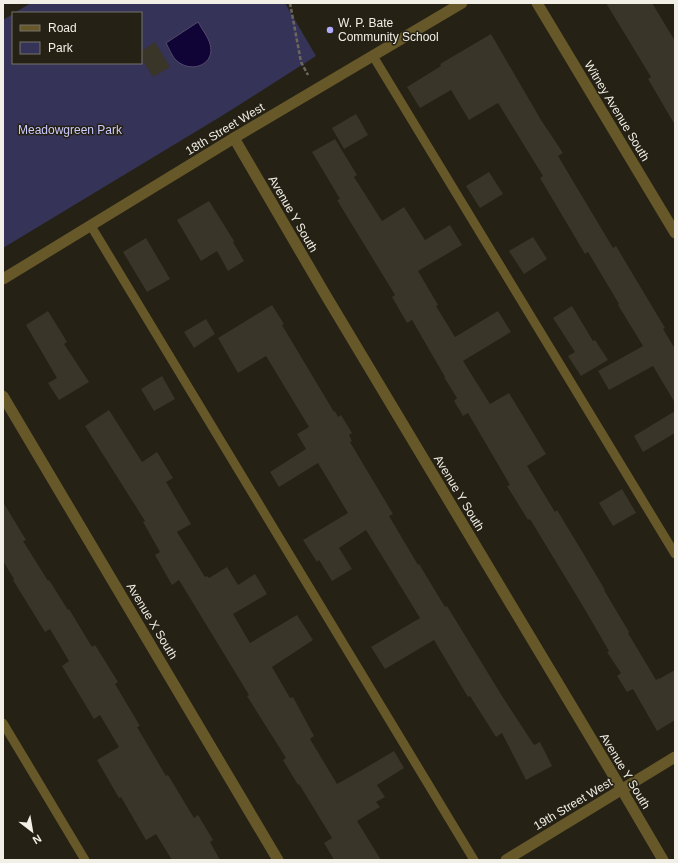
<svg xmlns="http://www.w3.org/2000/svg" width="678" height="863" font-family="Helvetica,sans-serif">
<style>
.green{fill:#353358}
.water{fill:#100436;stroke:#544a6b}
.building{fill:#393528}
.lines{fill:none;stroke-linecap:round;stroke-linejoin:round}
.path{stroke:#6b675d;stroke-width:2.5;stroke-dasharray:4 2;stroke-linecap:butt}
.service{stroke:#665829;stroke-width:9}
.minor{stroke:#665829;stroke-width:11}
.poi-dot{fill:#b0aefa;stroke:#252115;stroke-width:1.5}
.labels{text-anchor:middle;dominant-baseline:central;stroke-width:3;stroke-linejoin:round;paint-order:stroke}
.poi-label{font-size:12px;fill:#f2efe7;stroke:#252115;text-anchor:start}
.street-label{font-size:12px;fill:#f2efe7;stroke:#252115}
.park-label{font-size:12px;fill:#cbcbff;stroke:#252115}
</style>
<rect width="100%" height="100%" fill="#252115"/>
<polygon class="green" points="31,3 285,3 316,56 220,117 3,248 3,20 13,14 13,63 141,63 141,13 14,13"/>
<path class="water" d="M198 22C202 29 208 37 210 44 216 64 192 74 177 61 172 57 169 48 166 43Z"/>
<g class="building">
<polygon points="606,3 652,3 675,41 675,125 648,79 651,77"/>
<polygon points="491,34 541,120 563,153 558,156 613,248 616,246 665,328 663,329 675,349 675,403 653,366 609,390 598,371 643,346 618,305 619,304 588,252 585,254 540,178 543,176 498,103 469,120 451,90 420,108 407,87 441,66 440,64"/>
<polygon points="155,42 170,67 153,77 141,58 141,51"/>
<polygon points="356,114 368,135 344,149 332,128"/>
<polygon points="335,139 357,175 354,177 382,221 404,207 425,240 450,225 462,245 418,271 438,305 436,306 455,337 498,311 511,332 463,361 490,404 509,393 546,454 527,466 555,512 557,510 583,553 605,590 604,590 629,632 628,633 656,680 659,678 659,679 675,670 675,720 657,731 633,689 627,692 617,676 621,673 607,652 609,651 584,608 530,519 528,520 507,486 510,485 468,413 463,416 454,401 457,398 444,377 445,377 412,320 407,323 392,297 395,295 337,200 340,199 312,152"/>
<polygon points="489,172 503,194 480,208 466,186"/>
<polygon points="209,201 234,241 233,242 244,261 228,271 217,251 201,261 177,220"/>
<polygon points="533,237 547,259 524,274 509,251"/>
<polygon points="146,238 170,279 147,292 123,252"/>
<polygon points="272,305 284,324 282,325 334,412 335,411 338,417 341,415 352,433 349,435 352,441 350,442 393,514 389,516 418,565 419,564 445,607 447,606 502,696 534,745 540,742 552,766 526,780 502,733 496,737 470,696 468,697 434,640 385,669 371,647 420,618 366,530 339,548 352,569 332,581 319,560 317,562 303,540 348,513 318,463 279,487 270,472 306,449 297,434 309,427 266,356 238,373 218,338"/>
<polygon points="572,306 593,341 595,340 608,360 581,376 568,356 575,352 553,318"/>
<polygon points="48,311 67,342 64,344 89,382 59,400 48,383 57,378 26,325"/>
<polygon points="206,319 215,334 194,348 184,332"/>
<polygon points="162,376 175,399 154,411 141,389"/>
<polygon points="109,410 142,462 157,452 173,478 166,482 191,524 177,532 205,577 207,576 209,578 227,567 238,585 255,574 267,594 233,614 250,643 297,615 313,640 272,667 290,698 293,697 314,736 310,739 337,784 362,770 394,751 404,768 377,785 385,797 376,802 380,807 357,821 381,860 334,860 324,843 332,838 299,784 298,785 283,760 286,758 247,696 249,695 179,580 172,585 155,555 160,552 143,522 145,521 85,426"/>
<polygon points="675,411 675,433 643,452 634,436"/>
<polygon points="622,489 636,513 613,526 599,503"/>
<polygon points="3,502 26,540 23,541 48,581 49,580 68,610 69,609 92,647 95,645 118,682 115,684 140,726 137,727 166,776 168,775 194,818 198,815 213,840 210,842 220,860 172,860 156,834 146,840 121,797 119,798 97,760 119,747 100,715 94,719 62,666 69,661 50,629 45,632 13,580 14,579 3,561"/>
</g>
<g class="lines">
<polyline class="path" points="290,3 301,62 308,75"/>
<g class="service">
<polyline points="373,56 675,554"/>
<polyline points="91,226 474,860"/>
<polyline points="3,723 85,860"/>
</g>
<g class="minor">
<polyline points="537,3 675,233"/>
<polyline points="234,138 325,294 622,790 663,860"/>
<polyline points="3,279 234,138 462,3"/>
<polyline points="3,396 278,860"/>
<polyline points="506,860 675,757"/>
</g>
</g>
<circle class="poi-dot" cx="330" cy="30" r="4"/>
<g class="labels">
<g class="poi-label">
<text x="338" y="23">W. P. Bate<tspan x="338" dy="14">Community School</tspan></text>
</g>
<g class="street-label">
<text transform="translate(617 111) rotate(59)">Witney Avenue South</text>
<text transform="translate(225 129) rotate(-31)">18th Street West</text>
<text transform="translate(293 214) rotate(60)">Avenue Y South</text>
<text transform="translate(459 493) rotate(59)">Avenue Y South</text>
<text transform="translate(152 621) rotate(59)">Avenue X South</text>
<text transform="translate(625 771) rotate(59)">Avenue Y South</text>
<text transform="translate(573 804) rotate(-31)">19th Street West</text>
</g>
<g class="park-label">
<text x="70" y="130">Meadowgreen Park</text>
</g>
</g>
<rect width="678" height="863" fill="none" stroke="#f2efe7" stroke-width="8"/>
<rect x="12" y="12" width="130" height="52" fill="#252115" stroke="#777369"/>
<rect x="20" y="25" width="20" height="6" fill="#665829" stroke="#777369"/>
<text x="48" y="32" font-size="12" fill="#f2efe7">Road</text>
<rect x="20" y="42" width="20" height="12" fill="#353358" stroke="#777369"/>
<text x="48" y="52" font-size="12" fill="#f2efe7">Park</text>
<g transform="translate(32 831) rotate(149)" stroke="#252115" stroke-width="3" paint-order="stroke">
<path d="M0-3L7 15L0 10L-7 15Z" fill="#f2efe7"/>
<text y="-6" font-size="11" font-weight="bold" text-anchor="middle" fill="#f2efe7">N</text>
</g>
</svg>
